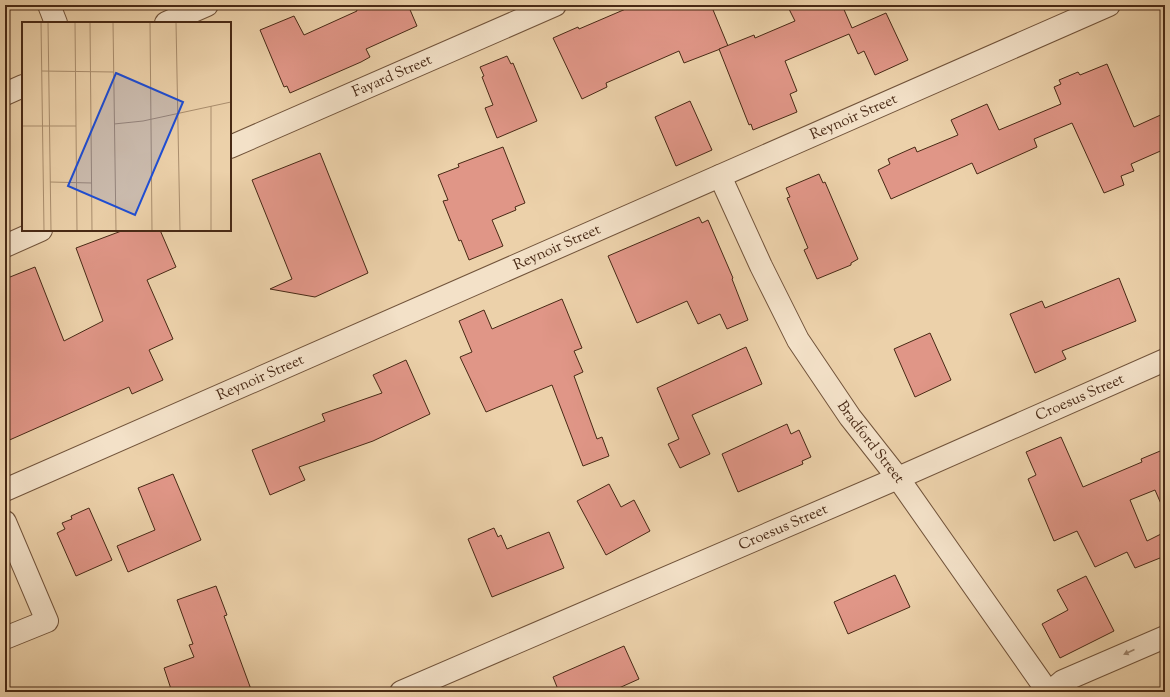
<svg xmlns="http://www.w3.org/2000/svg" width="1170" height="697" font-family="'Sorts Mill Goudy',serif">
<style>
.building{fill:#e09687;stroke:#482915}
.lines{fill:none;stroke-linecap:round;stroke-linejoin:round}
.minor-casing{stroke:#71533a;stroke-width:24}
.minor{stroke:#f3e1c8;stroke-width:22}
.oneway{fill:#9e856e}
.labels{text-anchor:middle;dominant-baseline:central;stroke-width:3.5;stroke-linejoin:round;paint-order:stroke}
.street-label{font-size:15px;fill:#482915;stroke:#f3e1c8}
.inset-road{fill:none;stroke:#aa8e6e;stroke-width:1}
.view{fill:#1d4ed8;fill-opacity:0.15;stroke:#1d4ed8;stroke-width:2}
.inset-edge{fill:none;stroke:#482915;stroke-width:2}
</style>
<rect width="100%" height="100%" fill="#ecd1aa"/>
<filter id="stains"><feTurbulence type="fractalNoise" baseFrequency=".005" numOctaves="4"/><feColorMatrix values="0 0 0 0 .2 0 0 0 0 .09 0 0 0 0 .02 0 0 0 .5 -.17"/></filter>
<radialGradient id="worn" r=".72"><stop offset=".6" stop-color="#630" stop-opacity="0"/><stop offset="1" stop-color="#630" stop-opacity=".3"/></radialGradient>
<g class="building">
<polygon points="355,5 408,5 417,26 366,49 370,57 361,62 290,93 287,86 284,87 260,30 294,16 304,35 357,11"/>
<polygon points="635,5 711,5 728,46 684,63 679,51 606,83 607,87 582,99 553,38 578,27 579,29"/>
<polygon points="787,5 842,5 852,28 886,13 908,60 875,75 864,51 858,54 849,34 785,61 797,91 790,94 797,112 753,130 751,124 749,125 719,49 754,35 755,38 795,21"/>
<polygon points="507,56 511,64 513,63 537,121 497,138 485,108 493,105 482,77 484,76 480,67"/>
<polygon points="1107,64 1134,127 1165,113 1165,149 1131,164 1134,171 1121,176 1124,185 1104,193 1072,123 1034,139 1037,147 977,174 972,163 891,199 878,170 890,164 888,159 915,147 917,152 958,135 951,120 987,104 999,130 1061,104 1054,87 1061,84 1059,80 1078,72 1080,75"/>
<polygon points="690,101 712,150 676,166 655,117"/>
<polygon points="503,147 525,203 515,207 516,210 492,220 503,246 469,260 461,240 459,241 443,201 448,200 438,175 459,167 458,164"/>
<polygon points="320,153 368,273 315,297 270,289 292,279 252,180"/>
<polygon points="819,174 823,183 825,182 858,259 851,263 851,265 817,279 804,250 808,248 787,198 790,197 786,188"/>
<polygon points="699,217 702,223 708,220 733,278 732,279 748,320 727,329 720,314 698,324 687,301 637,323 608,256"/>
<polygon points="124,230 160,230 176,267 147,280 173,339 149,350 163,380 132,394 129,387 5,442 5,279 35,267 64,341 103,321 76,248"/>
<polygon points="1119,278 1136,321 1062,351 1066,359 1035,373 1010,314 1042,301 1045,308"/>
<polygon points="562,299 582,348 574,351 583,372 574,376 597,439 602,437 609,456 583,466 552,385 486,412 460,357 472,352 459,321 484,310 492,329"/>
<polygon points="930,333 951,380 915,397 894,349"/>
<polygon points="746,347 762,384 692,415 710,454 680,468 668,444 679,439 657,388"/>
<polygon points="406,360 430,414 373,441 299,467 305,480 270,495 252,450 325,421 322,414 382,393 373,375"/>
<polygon points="787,424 791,434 799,430 811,457 802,461 803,464 738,492 722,454"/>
<polygon points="1061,437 1083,487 1142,462 1141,459 1165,449 1165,513 1155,490 1130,500 1147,541 1165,532 1165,556 1135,568 1127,552 1095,567 1077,531 1054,541 1028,479 1036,475 1026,452"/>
<polygon points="173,474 201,540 128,572 117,546 155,530 138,488"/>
<polygon points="609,484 621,507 634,500 650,531 606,555 577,501"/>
<polygon points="89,508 112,560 76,576 57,533 65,529 62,523 72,519 71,516"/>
<polygon points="494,528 498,537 501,535 507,549 549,532 564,568 492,597 468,539"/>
<polygon points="895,575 910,607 848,634 834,602"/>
<polygon points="1086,576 1114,631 1060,658 1042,624 1068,610 1057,590"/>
<polygon points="216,586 227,615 224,616 252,692 172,692 164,668 194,657 189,645 193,644 177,600"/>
<polygon points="624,646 639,679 610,692 559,692 553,677"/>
</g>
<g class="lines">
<g class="minor-casing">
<g id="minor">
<polyline points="49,5 56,23"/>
<polyline points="166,23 207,5"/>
<polyline points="5,94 23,86"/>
<path id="s1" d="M230 147 555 5"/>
<path id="s2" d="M720 176 761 266 798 340 850 417 898 478 1048 692"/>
<polyline points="5,246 41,230"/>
<path id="s3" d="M5 490 1109 5"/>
<polyline points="5,522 47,621 5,638"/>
<path id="s4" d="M401 692 898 478 1165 360"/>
<polyline points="1050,692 1063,681 1165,637"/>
</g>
</g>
<use href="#minor" class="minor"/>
</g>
<defs><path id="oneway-solid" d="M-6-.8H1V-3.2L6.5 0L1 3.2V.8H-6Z"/></defs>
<use class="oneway" href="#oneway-solid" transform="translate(1129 652) rotate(156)"/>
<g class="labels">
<g class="street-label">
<text stroke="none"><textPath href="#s1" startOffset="177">Fayard Street</textPath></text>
<text stroke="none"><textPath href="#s3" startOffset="927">Reynoir Street</textPath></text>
<text stroke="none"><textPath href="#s3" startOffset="603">Reynoir Street</textPath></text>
<text stroke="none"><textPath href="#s3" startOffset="279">Reynoir Street</textPath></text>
<text stroke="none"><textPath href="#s4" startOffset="740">Croesus Street</textPath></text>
<text stroke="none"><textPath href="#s2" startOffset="307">Bradford Street</textPath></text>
<text stroke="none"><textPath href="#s4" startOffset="416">Croesus Street</textPath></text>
</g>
</g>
<g transform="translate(22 22)">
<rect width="209" height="209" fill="#ecd1aa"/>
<path class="inset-road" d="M19 0 22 209M26 0 29 209M53 0 55 209M68 0 70 209M91 0 94 209M128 0 130 209M154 0 158 209M20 49 92 50M189 84V209M92 102 121 99 209 80M0 104H54M28 160 70 161"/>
<path class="view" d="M94 51 161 80 113 193 46 164Z"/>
<rect width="209" height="209" class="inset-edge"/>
</g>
<rect width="1170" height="697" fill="none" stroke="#ecd1aa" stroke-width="20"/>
<rect x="6" y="6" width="1158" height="685" fill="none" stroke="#482915" stroke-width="2"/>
<rect x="10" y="10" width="1150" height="677" fill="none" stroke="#482915"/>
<rect width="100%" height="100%" filter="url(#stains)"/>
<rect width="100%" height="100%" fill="url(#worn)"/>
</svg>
